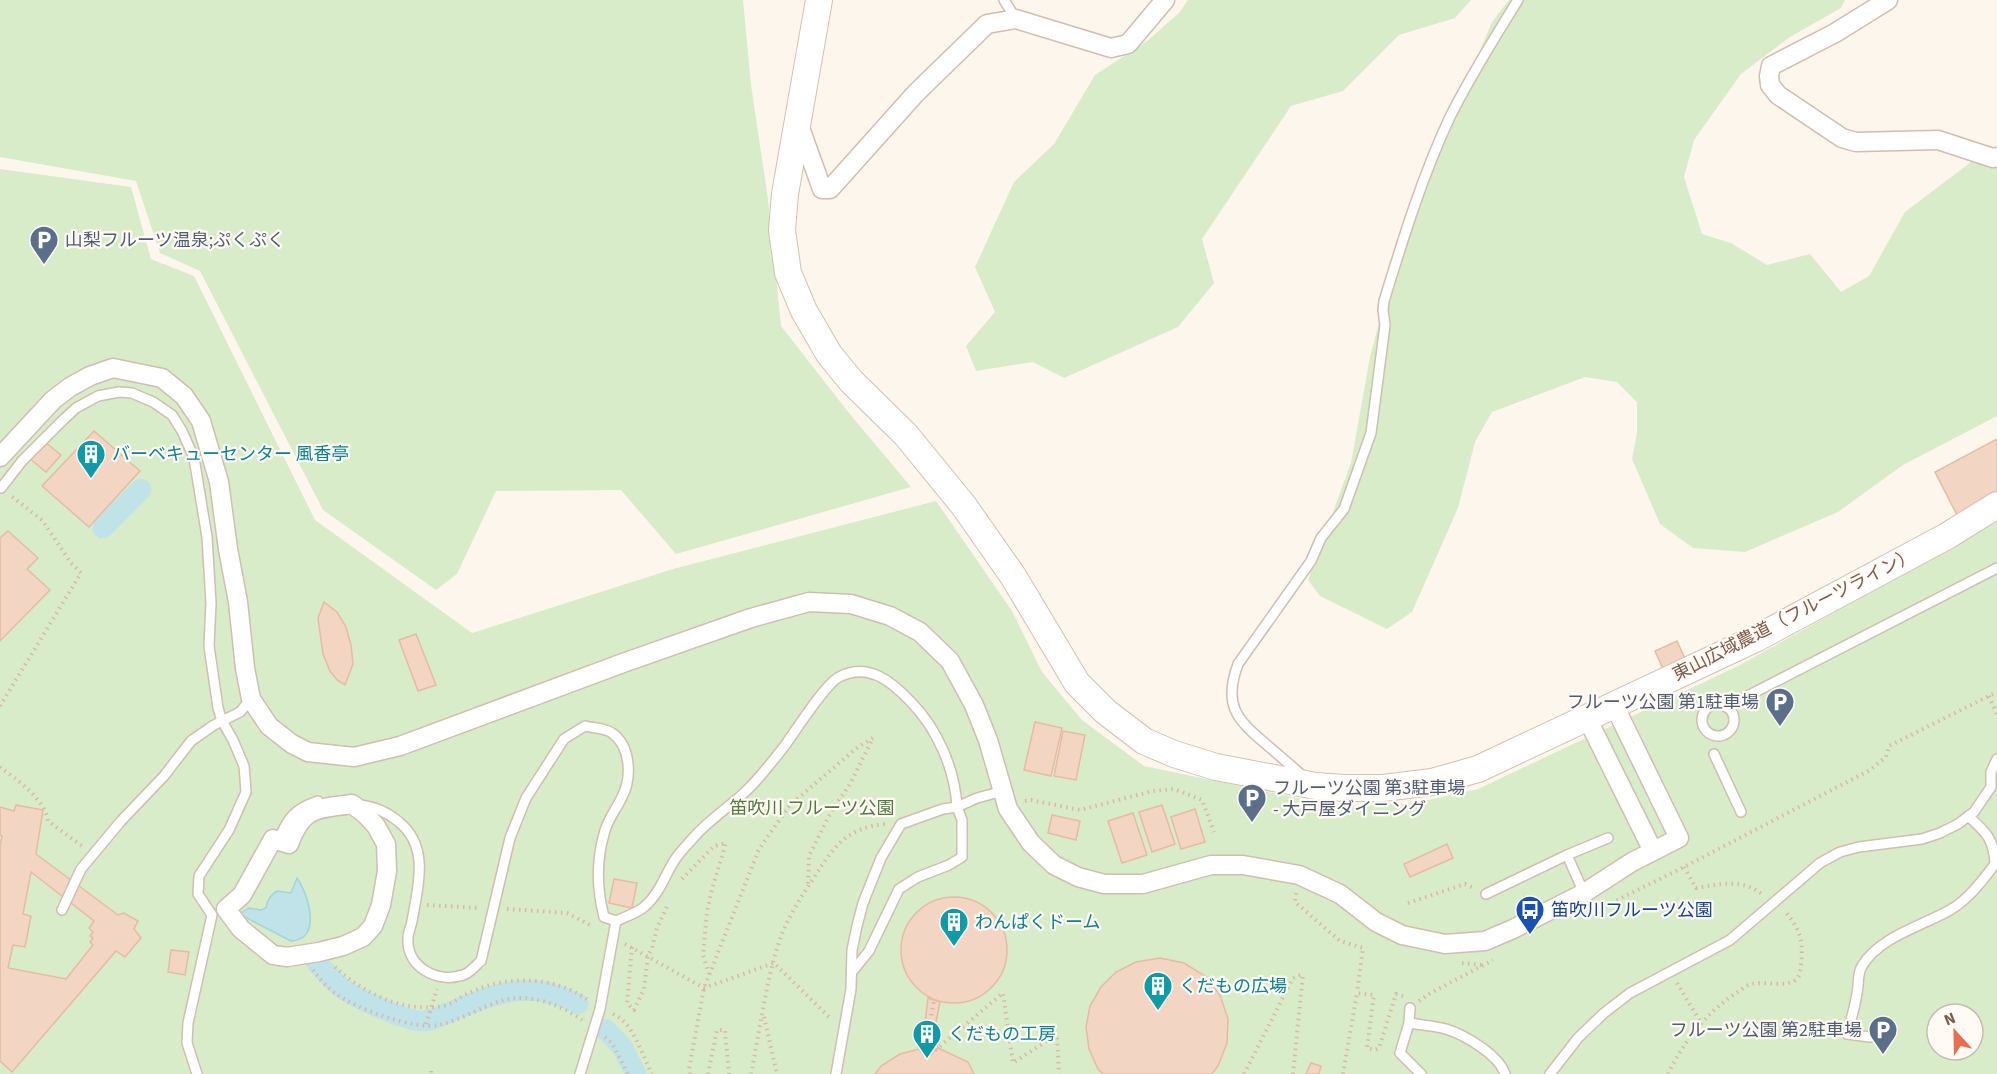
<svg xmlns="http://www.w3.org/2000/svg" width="1997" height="1074" font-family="'Source Sans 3','Noto Sans JP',sans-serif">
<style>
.green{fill:#d8ecc9;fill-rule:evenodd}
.water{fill:#bfe3e8;stroke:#a5d3da;stroke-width:1.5}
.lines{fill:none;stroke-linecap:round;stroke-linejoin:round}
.canal{stroke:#bfe3e8;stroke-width:21}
.building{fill:#f3d5c3;stroke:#e6bba3;stroke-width:1.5;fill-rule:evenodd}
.lane-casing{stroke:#d1beb0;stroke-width:12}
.street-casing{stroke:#d1beb0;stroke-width:21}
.secondary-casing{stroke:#d6c0b0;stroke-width:28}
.path{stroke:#d9b8a5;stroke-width:4;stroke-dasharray:1.5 4.5;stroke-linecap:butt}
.lane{stroke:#fff;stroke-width:9}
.street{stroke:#fff;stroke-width:18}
.secondary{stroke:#fff;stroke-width:26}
.labels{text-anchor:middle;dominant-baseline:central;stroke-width:4.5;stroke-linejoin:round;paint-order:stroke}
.service-label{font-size:18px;fill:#4e5e75;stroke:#fffaf3;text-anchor:start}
.culture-label{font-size:18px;fill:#0d838f;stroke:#fffaf3;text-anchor:start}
.street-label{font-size:18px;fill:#7a5c4d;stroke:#fffaf3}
.park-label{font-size:18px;fill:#537a41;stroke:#fffaf3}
.transit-label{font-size:18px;fill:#164399;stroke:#fffaf3;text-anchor:start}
</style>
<rect width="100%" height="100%" fill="#fdf6ec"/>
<g class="green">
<polygon points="0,0 743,0 751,85 768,199 781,326 849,413 911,487 676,554 621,490 496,491 457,574 436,590 323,510 200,271 160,253 136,181 0,157"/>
<polygon points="1188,0 1471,0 1455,18 1399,35 1343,91 1291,106 1202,239 1214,283 1178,327 1064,378 1033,362 976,371 966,346 995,312 975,267 1014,182 1054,144 1095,75 1147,41 1179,13"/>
<polygon points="1509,0 1845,0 1841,8 1790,37 1741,74 1694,140 1684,177 1702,234 1731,243 1767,265 1810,254 1841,292 1869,276 1905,212 1971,162 1997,164 1997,416 1903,465 1838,512 1745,552 1693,548 1660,524 1632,459 1637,433 1637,402 1617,382 1585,377 1492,412 1475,442 1458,508 1412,612 1387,629 1320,596 1308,580 1351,463 1370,357 1387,293 1456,107 1492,22"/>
<path d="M0 169 131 187 151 259 194 276 315 520 472 633 673 569 936 501 1012 611 1042 672 1082 720 1144 766 1341 807 1414 803 1478 789 1738 666 1997 522V1074H0ZM1937 1014H1973V1050H1937Z"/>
</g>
<path class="water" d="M297 878C309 895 322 940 291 941L239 914 249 908 261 910 266 908C267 900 270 895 277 891L291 893Z"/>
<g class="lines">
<g class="canal">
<polyline points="103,528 141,489"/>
<path d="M313 957C321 968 330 978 341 987 354 998 410 1023 425 1021 437 1019 449 1012 460 1008 504 990 534 981 578 1004"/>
<polyline points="605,1029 622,1047 636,1074"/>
</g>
</g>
<g class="building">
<polygon points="94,431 140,471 89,527 42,486"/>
<polygon points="1997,439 1997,494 1957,515 1935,472"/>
<polygon points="45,442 61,455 46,472 30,459"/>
<polygon points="8,531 38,558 27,569 50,590 0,641 0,538"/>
<polygon points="324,602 337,612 346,627 351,645 353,664 345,685 337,680 330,671 323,654 318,618"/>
<polygon points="416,634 436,685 418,691 399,640"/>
<polygon points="1677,641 1686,661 1664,671 1655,651"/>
<polygon points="1035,722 1062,728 1051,776 1024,770"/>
<polygon points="1063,731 1085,735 1076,780 1054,776"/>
<path d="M16 805 43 810 36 854 118 915 124 913 138 921 134 929 141 938 125 957 116 951 12 1072 0 1061V846L2 836 0 835V807L14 811ZM31 872 94 921 89 928 93 932 90 936 93 938 90 942 93 945 66 979 8 968 13 945 25 947 31 916 23 914Z"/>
<polygon points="1162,805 1175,844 1152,852 1139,812"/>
<polygon points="1195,809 1205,842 1181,849 1171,817"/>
<polygon points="1133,813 1147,855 1122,863 1108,821"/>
<polygon points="1052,815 1080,821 1076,840 1048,833"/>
<polygon points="1447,844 1453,858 1410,877 1404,864"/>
<polygon points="614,879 637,883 632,908 609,903"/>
<circle cx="954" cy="950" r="53"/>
<polygon points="171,950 189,952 185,975 168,972"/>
<polygon points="1160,958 1184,963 1205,976 1220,995 1228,1019 1227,1043 1218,1066 1212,1074 1103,1074 1098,1069 1089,1049 1086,1027 1090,1006 1101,987 1116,972 1136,962"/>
<polygon points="928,998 940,1002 934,1032 938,1048 926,1058 919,1049 922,1048"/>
<polygon points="938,1048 968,1062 974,1074 875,1074 881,1066 900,1054 919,1049 926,1058"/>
<polygon points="1311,1063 1321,1066 1319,1074 1306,1074"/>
</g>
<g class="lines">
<g class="lane-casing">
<g id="lane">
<polyline points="1004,0 1016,19"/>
<polyline points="1,488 22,461 63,420 76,408 98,396 119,392 132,393 153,402 172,415 182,431 194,458 207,537 211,603 209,646 218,708 222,721 233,740 244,766 246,792 229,830 199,876 198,894 212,915 188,1023 187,1043 197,1074"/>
<circle cx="1718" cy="720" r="16"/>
<polyline points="1726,707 1997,568"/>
<polyline points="1714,754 1741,812"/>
<path d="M1303 776C1291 766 1279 755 1267 745 1236 719 1223 705 1238 664L1311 561 1321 538 1344 509 1371 433 1385 325 1383 310 1384 301C1403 239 1422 177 1449 119 1469 78 1494 39 1518 0"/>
<path d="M358 805C374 806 386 811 399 822 430 847 418 887 412 921 411 927 408 933 408 938 406 967 438 984 463 975 470 973 475 966 481 961L510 838 526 798 564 739 585 726C592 728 606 728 612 733 631 746 632 778 622 797 616 810 607 820 604 834 596 862 597 890 604 917L616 921C625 917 637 913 644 907 660 894 665 874 676 858 681 851 688 844 694 837 709 820 728 808 745 792 759 779 771 763 783 748 795 732 825 684 839 677 868 662 891 681 910 701 937 728 955 769 957 807L943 809 901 824 881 858 863 903 857 926 852 950 851 989 836 1074"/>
<path d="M277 842C288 819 293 809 318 801"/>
<polyline points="1567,855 1608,838"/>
<polyline points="1486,894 1567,855 1584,893"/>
<polyline points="62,910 81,869 121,821 164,776 191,741 214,725 240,712 251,699"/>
<polyline points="852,972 869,951 899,889 918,877 949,865 962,857 962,820 957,807 977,798 1003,791"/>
<polyline points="1410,1008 1409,1023 1400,1053 1421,1074"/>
<path d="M1409 1023C1421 1025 1435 1026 1446 1029 1465 1035 1499 1055 1505 1074"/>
<path d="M1870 1037 1847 1034C1851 1020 1855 1007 1857 993 1859 985 1857 974 1862 966 1879 937 1922 926 1950 910 1969 899 1982 881 1995 864 1994 839 1986 832 1968 816"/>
<polyline points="580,1074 600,1009 616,921"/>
<polyline points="1550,1074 1578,1038 1604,1013 1630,993 1730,940 1820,863 1840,852 1859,847 1922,839 1940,833 1958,824 1974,812 1991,787 1991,772 1997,759"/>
</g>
</g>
<g class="street-casing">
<g id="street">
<polyline points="1888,0 1835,33 1771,66 1769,76 1770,85 1778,95 1842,138 1856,142 1938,140 1993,158 1997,157"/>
<polyline points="799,125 822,189 830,189 916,93 987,24 1016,19 1111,48 1128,44 1165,0"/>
<polyline points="0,457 53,400 70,387 90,376 113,368 162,378 184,396 201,421 219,482 228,549 238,602 245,668 251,699 269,726 292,744 308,752 354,757 400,746 623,663 751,618 809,602 851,604 890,616 920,632 950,661 974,705 988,740 1008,809 1031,843 1054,865 1078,877 1104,884 1143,884 1211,865 1243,865 1299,875 1340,894 1376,922 1402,935 1445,944 1485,941 1513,929 1584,893 1632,862 1679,838 1614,705"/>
<polyline points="1587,718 1653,851"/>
<path d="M352 804 365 814 376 826 386 844 387 871 381 905 373 926 363 937 343 946 319 952 287 957 273 955 241 929 226 909 242 895 273 839 289 844C303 806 317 809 352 804Z"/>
</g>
</g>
<g class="secondary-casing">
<polyline id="secondary" points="819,0 785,194 782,230 788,273 804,311 829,354 851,381 906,435 964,506 1013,576 1077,683 1106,712 1144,741 1174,754 1216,767 1316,786 1344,788 1383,788 1432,782 1478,769 1757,638 1947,536 1997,505"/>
</g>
<g class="path">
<polyline points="1989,696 1997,715"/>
<polyline points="0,706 81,573 71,563 42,520 10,495"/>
<path d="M0 767C17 780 44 798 48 821L82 846"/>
<polyline points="1025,801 1031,800 1080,810 1153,791 1174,789 1202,800 1214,832"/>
<path d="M1684 867 1696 888C1720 884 1743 878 1763 895"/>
<polyline points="682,879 714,846 726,843 712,889 707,912 703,955 709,974"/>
<polyline points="1296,893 1295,902 1340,941 1363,948 1357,993"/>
<polyline points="1408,903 1465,884 1475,889"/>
<polyline points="427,905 479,908"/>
<polyline points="507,909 567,913 592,926"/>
<polyline points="1595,911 1684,867 1870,770 1886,757 1889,746 1997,692"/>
<polyline points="625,944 704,988 774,963 831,1019"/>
<polyline points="632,947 627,1003 634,1010 644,989 648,956 652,948 657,928 668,904"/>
<polyline points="1462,963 1482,965"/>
<path d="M335 967C363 993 403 1013 442 1006 452 1005 461 996 471 992 507 975 555 976 588 1000"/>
<path d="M313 970C319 978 326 987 335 993 357 1009 413 1030 439 1025 462 1020 482 1006 504 1000 530 993 561 1005 582 1020"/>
<polyline points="1677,983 1701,1023"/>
<polyline points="1419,1001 1429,994 1493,960"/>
<path d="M613 1014C633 1022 642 1055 652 1074"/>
<polyline points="764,1017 777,1074"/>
<polyline points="426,1024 437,989"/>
<polyline points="605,1037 612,1043 628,1074"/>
<polyline points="926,1057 928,1033 934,1000"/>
<polyline points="926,1058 1003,993 1013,1063 1057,1034 1059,1074"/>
<polyline points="431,1071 431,1074"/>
<polyline points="690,1074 689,1069 704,988 759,849 790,805 858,747 873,738 850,784 831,812 809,856 808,886"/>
<polyline points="708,1074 717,1030 725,1030 729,1074"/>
<path d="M751 1074C760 1030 767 972 783 931 792 911 803 894 815 876 834 846 847 828 885 824"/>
<polyline points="1244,1074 1293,978 1303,974"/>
<polyline points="1293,1074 1303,974"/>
<polyline points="1343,1074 1357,993 1374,995 1367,1048 1375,1050 1379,1048 1396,994 1403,996"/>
<path d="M1668 1074C1684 1041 1706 1013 1736 993 1741 990 1746 985 1752 984 1764 981 1784 987 1794 981 1800 978 1800 971 1801 965 1804 941 1800 929 1784 910"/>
</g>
<use href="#lane" class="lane"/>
<use href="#street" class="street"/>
<use href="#secondary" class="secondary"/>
</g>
<defs>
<g id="parking-pin" transform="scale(1.5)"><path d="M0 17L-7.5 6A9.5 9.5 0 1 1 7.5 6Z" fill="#5c6f8a" stroke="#fffaf3"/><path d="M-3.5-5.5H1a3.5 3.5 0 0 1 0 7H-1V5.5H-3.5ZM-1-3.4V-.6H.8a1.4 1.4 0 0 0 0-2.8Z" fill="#fff"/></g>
<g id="building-pin" transform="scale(1.5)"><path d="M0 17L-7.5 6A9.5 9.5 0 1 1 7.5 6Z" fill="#0f9aa8" stroke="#fffaf3"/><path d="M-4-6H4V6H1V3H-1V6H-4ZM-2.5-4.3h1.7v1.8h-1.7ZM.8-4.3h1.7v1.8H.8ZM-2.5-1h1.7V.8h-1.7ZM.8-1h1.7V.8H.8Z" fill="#fff"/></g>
<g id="bus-pin" transform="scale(1.5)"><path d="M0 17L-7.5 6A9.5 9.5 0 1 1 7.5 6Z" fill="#1a4fb4" stroke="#fffaf3"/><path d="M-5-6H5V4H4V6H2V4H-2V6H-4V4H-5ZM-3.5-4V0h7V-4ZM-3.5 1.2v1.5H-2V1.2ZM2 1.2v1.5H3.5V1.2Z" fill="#fff"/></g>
</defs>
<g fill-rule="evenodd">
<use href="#parking-pin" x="44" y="240"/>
<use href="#building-pin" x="91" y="454"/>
<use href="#parking-pin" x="1780" y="702"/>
<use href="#parking-pin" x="1252" y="798"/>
<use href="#bus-pin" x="1530" y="910"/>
<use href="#building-pin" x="954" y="922"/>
<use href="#building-pin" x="1158" y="986"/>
<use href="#parking-pin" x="1883" y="1030"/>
<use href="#building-pin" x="927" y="1034"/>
</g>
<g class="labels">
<g class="service-label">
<text x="65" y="240">山梨フルーツ温泉;ぷくぷく</text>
<text x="1759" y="702" text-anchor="end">フルーツ公園 第1駐車場</text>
<text x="1273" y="788">フルーツ公園 第3駐車場<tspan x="1273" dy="21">- 大戸屋ダイニング</tspan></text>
<text x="1862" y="1030" text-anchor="end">フルーツ公園 第2駐車場</text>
</g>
<g class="culture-label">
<text x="112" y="454">バーベキューセンター 風香亭</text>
<text x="975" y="922">わんぱくドーム</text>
<text x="1179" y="986">くだもの広場</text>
<text x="948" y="1034">くだもの工房</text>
</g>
<g class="street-label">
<text transform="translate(1794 615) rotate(-27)">東山広域農道（フルーツライン）</text>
</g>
<g class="park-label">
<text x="812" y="808">笛吹川 フルーツ公園</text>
</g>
<g class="transit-label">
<text x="1551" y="910">笛吹川フルーツ公園</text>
</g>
</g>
<g transform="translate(1955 1032) rotate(338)"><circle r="28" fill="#fffaf3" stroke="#cabbb1" stroke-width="1.5"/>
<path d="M0-4.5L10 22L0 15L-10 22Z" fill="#e76f51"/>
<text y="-9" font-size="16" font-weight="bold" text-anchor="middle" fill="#7a5c4d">N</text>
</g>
</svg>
